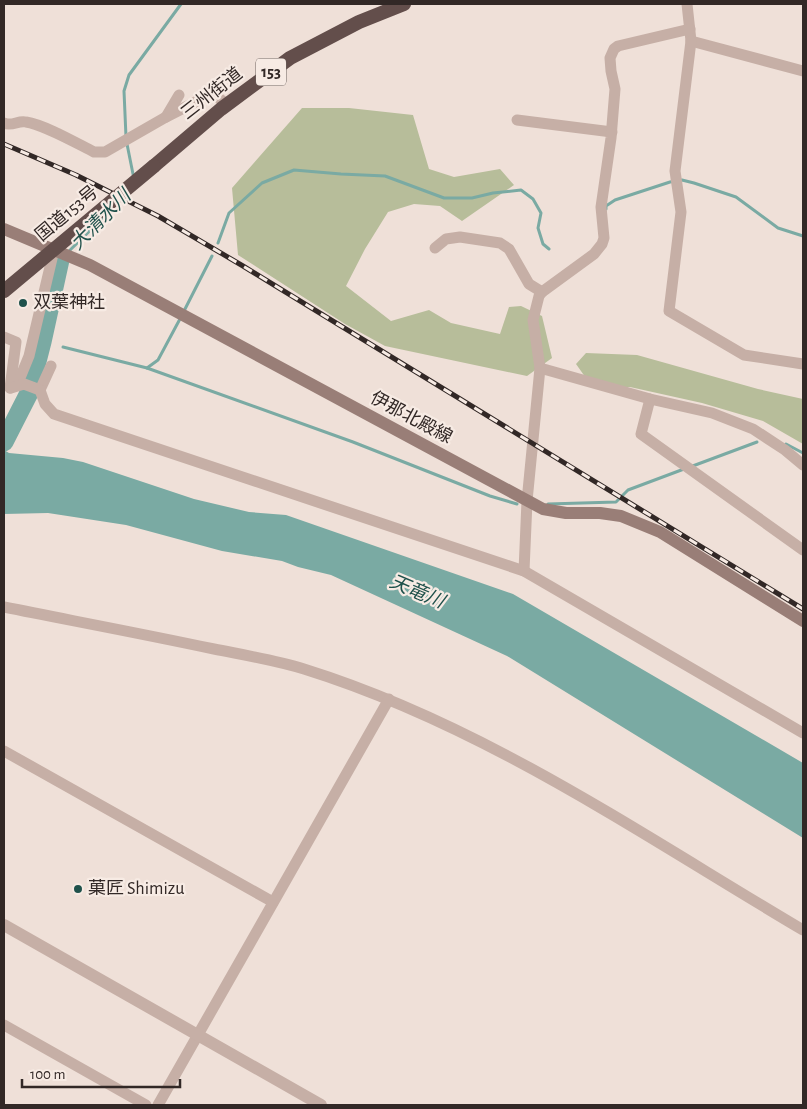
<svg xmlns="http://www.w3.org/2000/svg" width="807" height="1109" font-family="'Alegreya Sans','Noto Sans JP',sans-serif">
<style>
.green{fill:#b7bd9a}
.water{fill:#7aaaa3}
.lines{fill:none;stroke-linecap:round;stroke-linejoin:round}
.stream{stroke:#7aaaa3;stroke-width:3}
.river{stroke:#7aaaa3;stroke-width:19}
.minor{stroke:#c6afa6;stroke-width:11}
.tertiary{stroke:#c6afa6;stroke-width:12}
.secondary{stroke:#997e77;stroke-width:12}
.trunk{stroke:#634e4b;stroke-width:14}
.rail-casing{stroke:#322826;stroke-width:5}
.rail{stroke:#f7ebe4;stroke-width:3;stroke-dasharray:9;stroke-linecap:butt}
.trunk-bridge{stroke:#634e4b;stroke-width:14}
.poi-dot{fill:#1f514b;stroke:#f7ebe4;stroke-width:2}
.labels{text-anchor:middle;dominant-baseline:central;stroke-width:4.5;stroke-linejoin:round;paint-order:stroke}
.shield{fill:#f7ebe4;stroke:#6d625f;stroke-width:1}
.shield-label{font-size:16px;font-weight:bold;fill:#322826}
.street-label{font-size:18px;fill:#322826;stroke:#f7ebe4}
.poi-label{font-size:18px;fill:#322826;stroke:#f7ebe4;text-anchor:start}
.water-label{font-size:19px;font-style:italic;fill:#1f514b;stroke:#f7ebe4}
</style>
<rect width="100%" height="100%" fill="#efe0d8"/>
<g class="green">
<polygon points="302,108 349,108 413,115 429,169 454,177 500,169 514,185 462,221 440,206 414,204 388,212 365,249 346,286 391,321 429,310 451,323 500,334 509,307 521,306 542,316 552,358 527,376 385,346 345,324 238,255 232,188"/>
<polygon points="586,353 637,355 758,389 803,399 803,444 763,421 702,403 630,387 593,388 576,364"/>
</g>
<polygon class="water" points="4,450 9,453 63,458 83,462 194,499 249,512 286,515 513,594 803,763 803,838 507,656 331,575 298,567 282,561 222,551 126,525 48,513 4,514"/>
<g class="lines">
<g class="stream">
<polyline points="126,137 124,91 129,75 181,4"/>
<polyline points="127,144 134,179"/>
<polyline points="606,209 606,206 615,200 670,182 682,180 694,183 736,197 778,228 803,236"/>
<polyline points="218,243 229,213 262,183 294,170 341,174 385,176 444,198 472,198 493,193 521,190 533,199 541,213 538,228 543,244 549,249"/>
<polyline points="67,253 104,217"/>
<polyline points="184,311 212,256"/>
<polyline points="42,342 47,344"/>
<polyline points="63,347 147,368 158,360 181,317"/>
<polyline points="147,368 353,442 490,496 517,504"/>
<polyline points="786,444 803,453"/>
<polyline points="690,467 757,442"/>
<polyline points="548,504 616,502 628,490 684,469"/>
</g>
<polyline class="river" points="4,442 29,393 42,342 60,260"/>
<g class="minor">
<polyline points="687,4 691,41 803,71"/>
<polyline points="691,41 675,171 681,212 669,311 744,355 803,364"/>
<polyline points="166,117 213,93 227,105"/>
<polyline points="517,120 612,132"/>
<path d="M4 123C12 127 18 120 26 122 45 125 76 143 94 152H105L166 117 179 95"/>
<polyline points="435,248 446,239 460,237 500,243 509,249 529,284 542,292"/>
<polyline points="4,337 16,342 10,388"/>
<polyline points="51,366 40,390 45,404 54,414 524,571 803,733"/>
<polyline points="540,368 650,399 712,413 753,429 785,450 803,465"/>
<polyline points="10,388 20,378 29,356 54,250"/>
<polyline points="11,388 24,384 40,390"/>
<polyline points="650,399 641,434 803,550"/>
<polyline points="524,571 527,501 540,368 533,320 539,296 542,292 594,254 602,244 604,238 601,207 611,138 615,89 611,71 610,58 614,49 618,46 690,29"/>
<path d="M4 607C74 621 144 634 214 649 244 655 275 660 304 669 484 725 642 835 803 930"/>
<polyline points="4,751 273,902"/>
<polyline points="4,1025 146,1105"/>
<polyline points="158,1105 389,699"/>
</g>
<polyline class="tertiary" points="4,925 321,1105"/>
<polyline class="secondary" points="4,229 90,265 543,509 566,513 600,513 621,516 660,532 803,621"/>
<polyline class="trunk" points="154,166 221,109 290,58 359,22 404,4"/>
<g class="rail-casing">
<polyline id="rail" points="4,144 76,175 158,216 243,266 803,609"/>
</g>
<use href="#rail" class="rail"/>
<polyline class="trunk-bridge" points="4,291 154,166"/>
</g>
<g class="poi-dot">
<circle cx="23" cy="303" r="5"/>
<circle cx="78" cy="889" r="5"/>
</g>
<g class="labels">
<rect class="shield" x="256" y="58.5" width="30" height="27" rx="4"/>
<g class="shield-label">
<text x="271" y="72">153</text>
</g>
<g class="street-label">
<text transform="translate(212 94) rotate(-38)">三州街道</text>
<text transform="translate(67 214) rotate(-40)">国道153号</text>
<text transform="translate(411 418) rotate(28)">伊那北殿線</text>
</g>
<g class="poi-label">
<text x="33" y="303">双葉神社</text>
<text x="88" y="889">菓匠 Shimizu</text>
</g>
<g class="water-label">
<text transform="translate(101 220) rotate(-45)">大清水川</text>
<text transform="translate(417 592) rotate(23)">天竜川</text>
</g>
</g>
<rect width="807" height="1109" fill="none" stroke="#322826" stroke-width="10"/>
<path d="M22 1079v8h158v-8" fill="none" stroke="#322826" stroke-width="2.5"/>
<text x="30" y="1079" font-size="15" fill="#322826" stroke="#f7ebe4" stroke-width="4" paint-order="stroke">100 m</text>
</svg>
